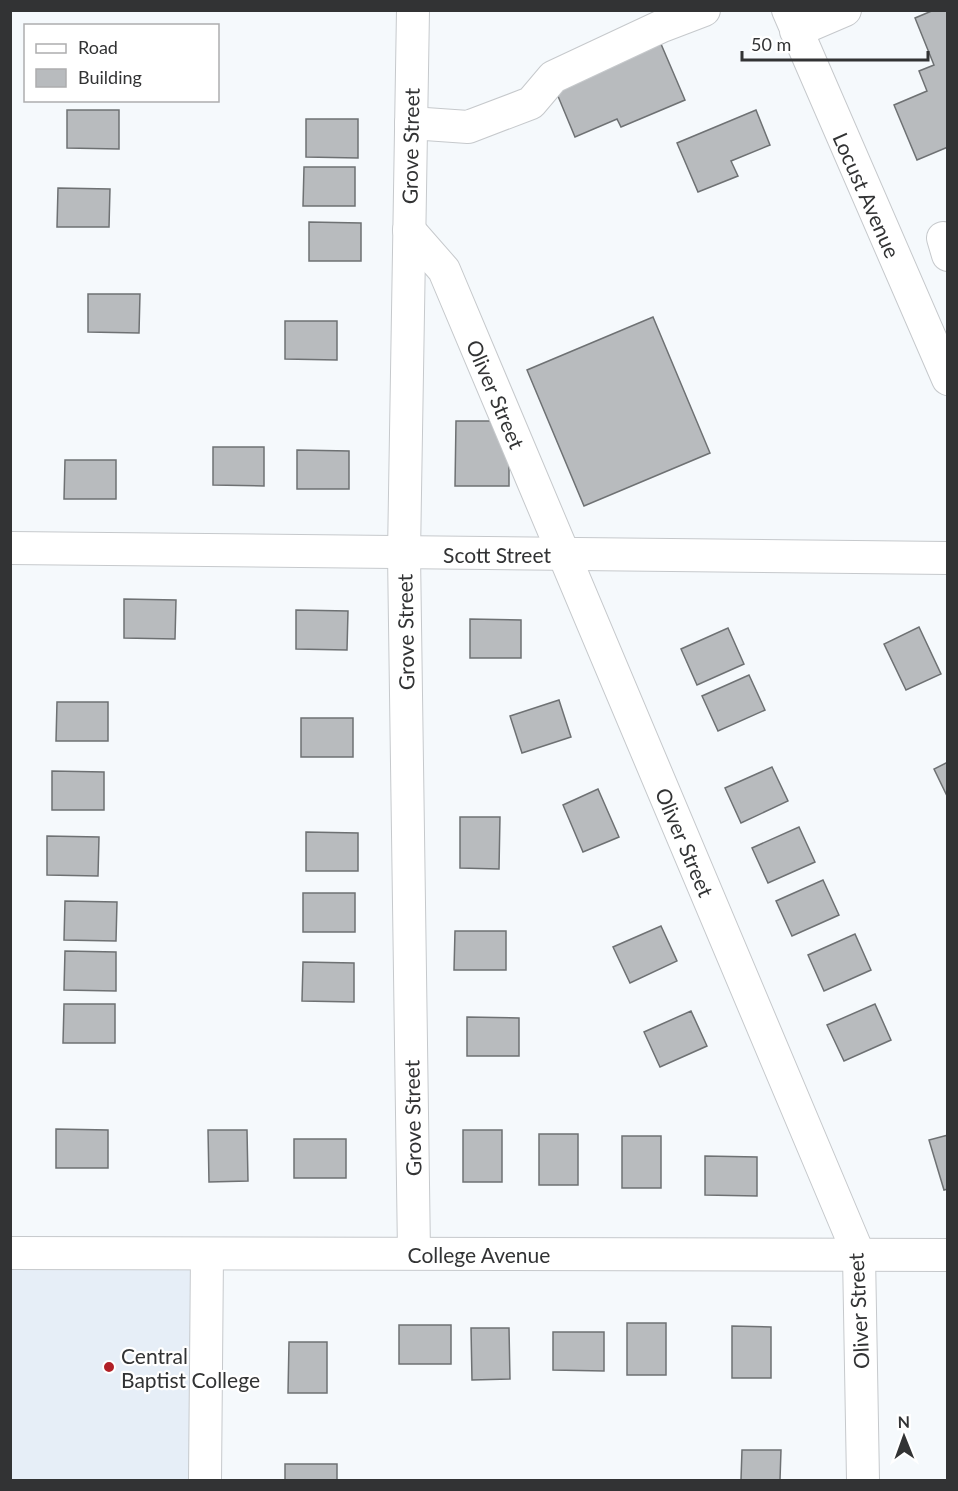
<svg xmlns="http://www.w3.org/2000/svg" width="958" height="1491" font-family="Lato,sans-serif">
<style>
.built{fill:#e6eef7}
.building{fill:#b8bbbe;stroke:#6e7173;stroke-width:1.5}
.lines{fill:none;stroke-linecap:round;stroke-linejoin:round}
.minor-casing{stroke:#c6c9cc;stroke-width:34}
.minor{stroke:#fff;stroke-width:32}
.poi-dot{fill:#b12027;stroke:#fff;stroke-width:2}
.labels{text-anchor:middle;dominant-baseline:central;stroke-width:4.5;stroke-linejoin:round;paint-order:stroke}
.street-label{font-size:21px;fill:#323334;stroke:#fff}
.poi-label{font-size:21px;fill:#323334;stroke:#fff;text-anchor:start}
</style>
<rect width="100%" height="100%" fill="#f5f9fc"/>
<polygon class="built" points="11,1253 207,1254 206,1480 11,1480"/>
<g class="building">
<polygon points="934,10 948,10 948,147 917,160 894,105 927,91 919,71 934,65 915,18"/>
<polygon points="661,44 685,100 621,127 617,119 575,137 555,89"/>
<polygon points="67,110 119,110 119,149 67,148"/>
<polygon points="756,110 770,145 731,161 738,176 698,192 677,143"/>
<polygon points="306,119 358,119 358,158 306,157"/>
<polygon points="304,167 355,167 355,206 303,206"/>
<polygon points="58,188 110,189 109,227 57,227"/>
<polygon points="309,222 361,223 361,261 309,261"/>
<polygon points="88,294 140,294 139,333 88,332"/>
<polygon points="653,317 710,453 584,506 527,370"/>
<polygon points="285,321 337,321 337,360 285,359"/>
<polygon points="456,421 490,421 509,458 509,486 455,486"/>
<polygon points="213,447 264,447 264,486 213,485"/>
<polygon points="297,450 349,451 349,489 297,489"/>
<polygon points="65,460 116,460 116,499 64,499"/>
<polygon points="124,599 176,600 175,639 124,638"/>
<polygon points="296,610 348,611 347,650 296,649"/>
<polygon points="470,619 521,620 521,658 470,658"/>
<polygon points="919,627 941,674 906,690 884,644"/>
<polygon points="728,628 744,664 697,685 681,649"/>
<polygon points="749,675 765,710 718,731 702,696"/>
<polygon points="559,700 571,737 522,753 510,716"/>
<polygon points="57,702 108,702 108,741 56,741"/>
<rect x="301" y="718" width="52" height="39"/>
<polygon points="948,762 948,798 934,769"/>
<polygon points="772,767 788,801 741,823 725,788"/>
<polygon points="52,771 104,772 104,810 52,810"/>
<polygon points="598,789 619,837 583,852 563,805"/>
<polygon points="460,817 500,817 499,869 460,868"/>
<polygon points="799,827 815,862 768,883 752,848"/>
<polygon points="306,832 358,833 358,871 306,871"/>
<polygon points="47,836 99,837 98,876 47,875"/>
<polygon points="823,880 839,915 792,936 776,901"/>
<rect x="303" y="893" width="52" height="39"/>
<polygon points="65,901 117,902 116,941 64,940"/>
<polygon points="661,926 677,961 630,983 613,947"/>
<polygon points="455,931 506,931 506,970 454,970"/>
<polygon points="855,934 871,970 824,991 808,955"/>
<polygon points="65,951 116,952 116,991 64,990"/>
<polygon points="303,962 354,963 354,1002 302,1001"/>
<polygon points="64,1004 115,1004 115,1043 63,1043"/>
<polygon points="875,1004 891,1040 844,1061 827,1025"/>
<polygon points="691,1011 707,1046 660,1067 644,1032"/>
<polygon points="467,1017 519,1018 519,1056 467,1056"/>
<polygon points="56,1129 108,1130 108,1168 56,1168"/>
<polygon points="208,1130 247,1130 248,1181 209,1182"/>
<rect x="463" y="1130" width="39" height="52"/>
<rect x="539" y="1134" width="39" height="51"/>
<polygon points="948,1135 948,1189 944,1190 929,1140"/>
<rect x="622" y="1136" width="39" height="52"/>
<rect x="294" y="1139" width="52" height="39"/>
<polygon points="705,1156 757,1157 757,1196 705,1195"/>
<rect x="627" y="1323" width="39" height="52"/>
<rect x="399" y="1325" width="52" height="39"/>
<polygon points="732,1326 771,1327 771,1378 732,1378"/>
<polygon points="471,1328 509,1328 510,1379 472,1380"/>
<polygon points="553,1332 604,1332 604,1371 553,1370"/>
<polygon points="289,1342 327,1342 327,1393 288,1393"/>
<polygon points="742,1450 781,1450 780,1480 741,1480"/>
<rect x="285" y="1464" width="52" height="16"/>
</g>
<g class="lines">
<g class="minor-casing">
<g id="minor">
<polyline points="413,10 404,554 414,1253"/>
<polyline points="788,10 948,379"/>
<polyline points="796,31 845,10"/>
<polyline points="411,123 468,127 531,103 553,77 662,26 704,10"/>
<polyline points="409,230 444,270 859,1255 863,1480"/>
<polyline points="943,238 948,255"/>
<polyline points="10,548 948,558"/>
<polyline points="10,1253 948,1255"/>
<polyline points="205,1480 207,1254"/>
</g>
</g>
<use href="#minor" class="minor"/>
</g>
<circle class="poi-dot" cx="109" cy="1367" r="6"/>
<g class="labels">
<g class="street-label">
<text transform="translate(410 146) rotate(-89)">Grove Street</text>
<text transform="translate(867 195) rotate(66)">Locust Avenue</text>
<text transform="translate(496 394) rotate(67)">Oliver Street</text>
<text x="497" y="554">Scott Street</text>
<text transform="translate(405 632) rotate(-91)">Grove Street</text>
<text transform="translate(685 842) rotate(67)">Oliver Street</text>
<text transform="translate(412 1118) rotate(-91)">Grove Street</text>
<text x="479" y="1254">College Avenue</text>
<text transform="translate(858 1311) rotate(-93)">Oliver Street</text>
</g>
<g class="poi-label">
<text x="121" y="1355">Central<tspan x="121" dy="24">Baptist College</tspan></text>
</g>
</g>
<rect width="958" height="1491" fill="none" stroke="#323334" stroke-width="24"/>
<rect x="24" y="24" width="195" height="78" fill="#ffffff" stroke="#adadae" stroke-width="1.5"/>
<rect x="36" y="44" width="30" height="9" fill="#ffffff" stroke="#adadae" stroke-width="1.5"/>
<text x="78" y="54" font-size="18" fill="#323334">Road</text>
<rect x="36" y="69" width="30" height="18" fill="#b8bbbe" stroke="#adadae" stroke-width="1.5"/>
<text x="78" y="84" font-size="18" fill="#323334">Building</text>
<g transform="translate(904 1437) rotate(359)" stroke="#ffffff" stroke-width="4.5" paint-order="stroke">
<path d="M0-4.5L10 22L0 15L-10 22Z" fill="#323334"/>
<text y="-9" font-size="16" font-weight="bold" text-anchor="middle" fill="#323334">N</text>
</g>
<path d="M742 51v9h186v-9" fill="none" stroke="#323334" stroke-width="3"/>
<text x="751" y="51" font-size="18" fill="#323334" stroke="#ffffff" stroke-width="4.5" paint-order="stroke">50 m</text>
</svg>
